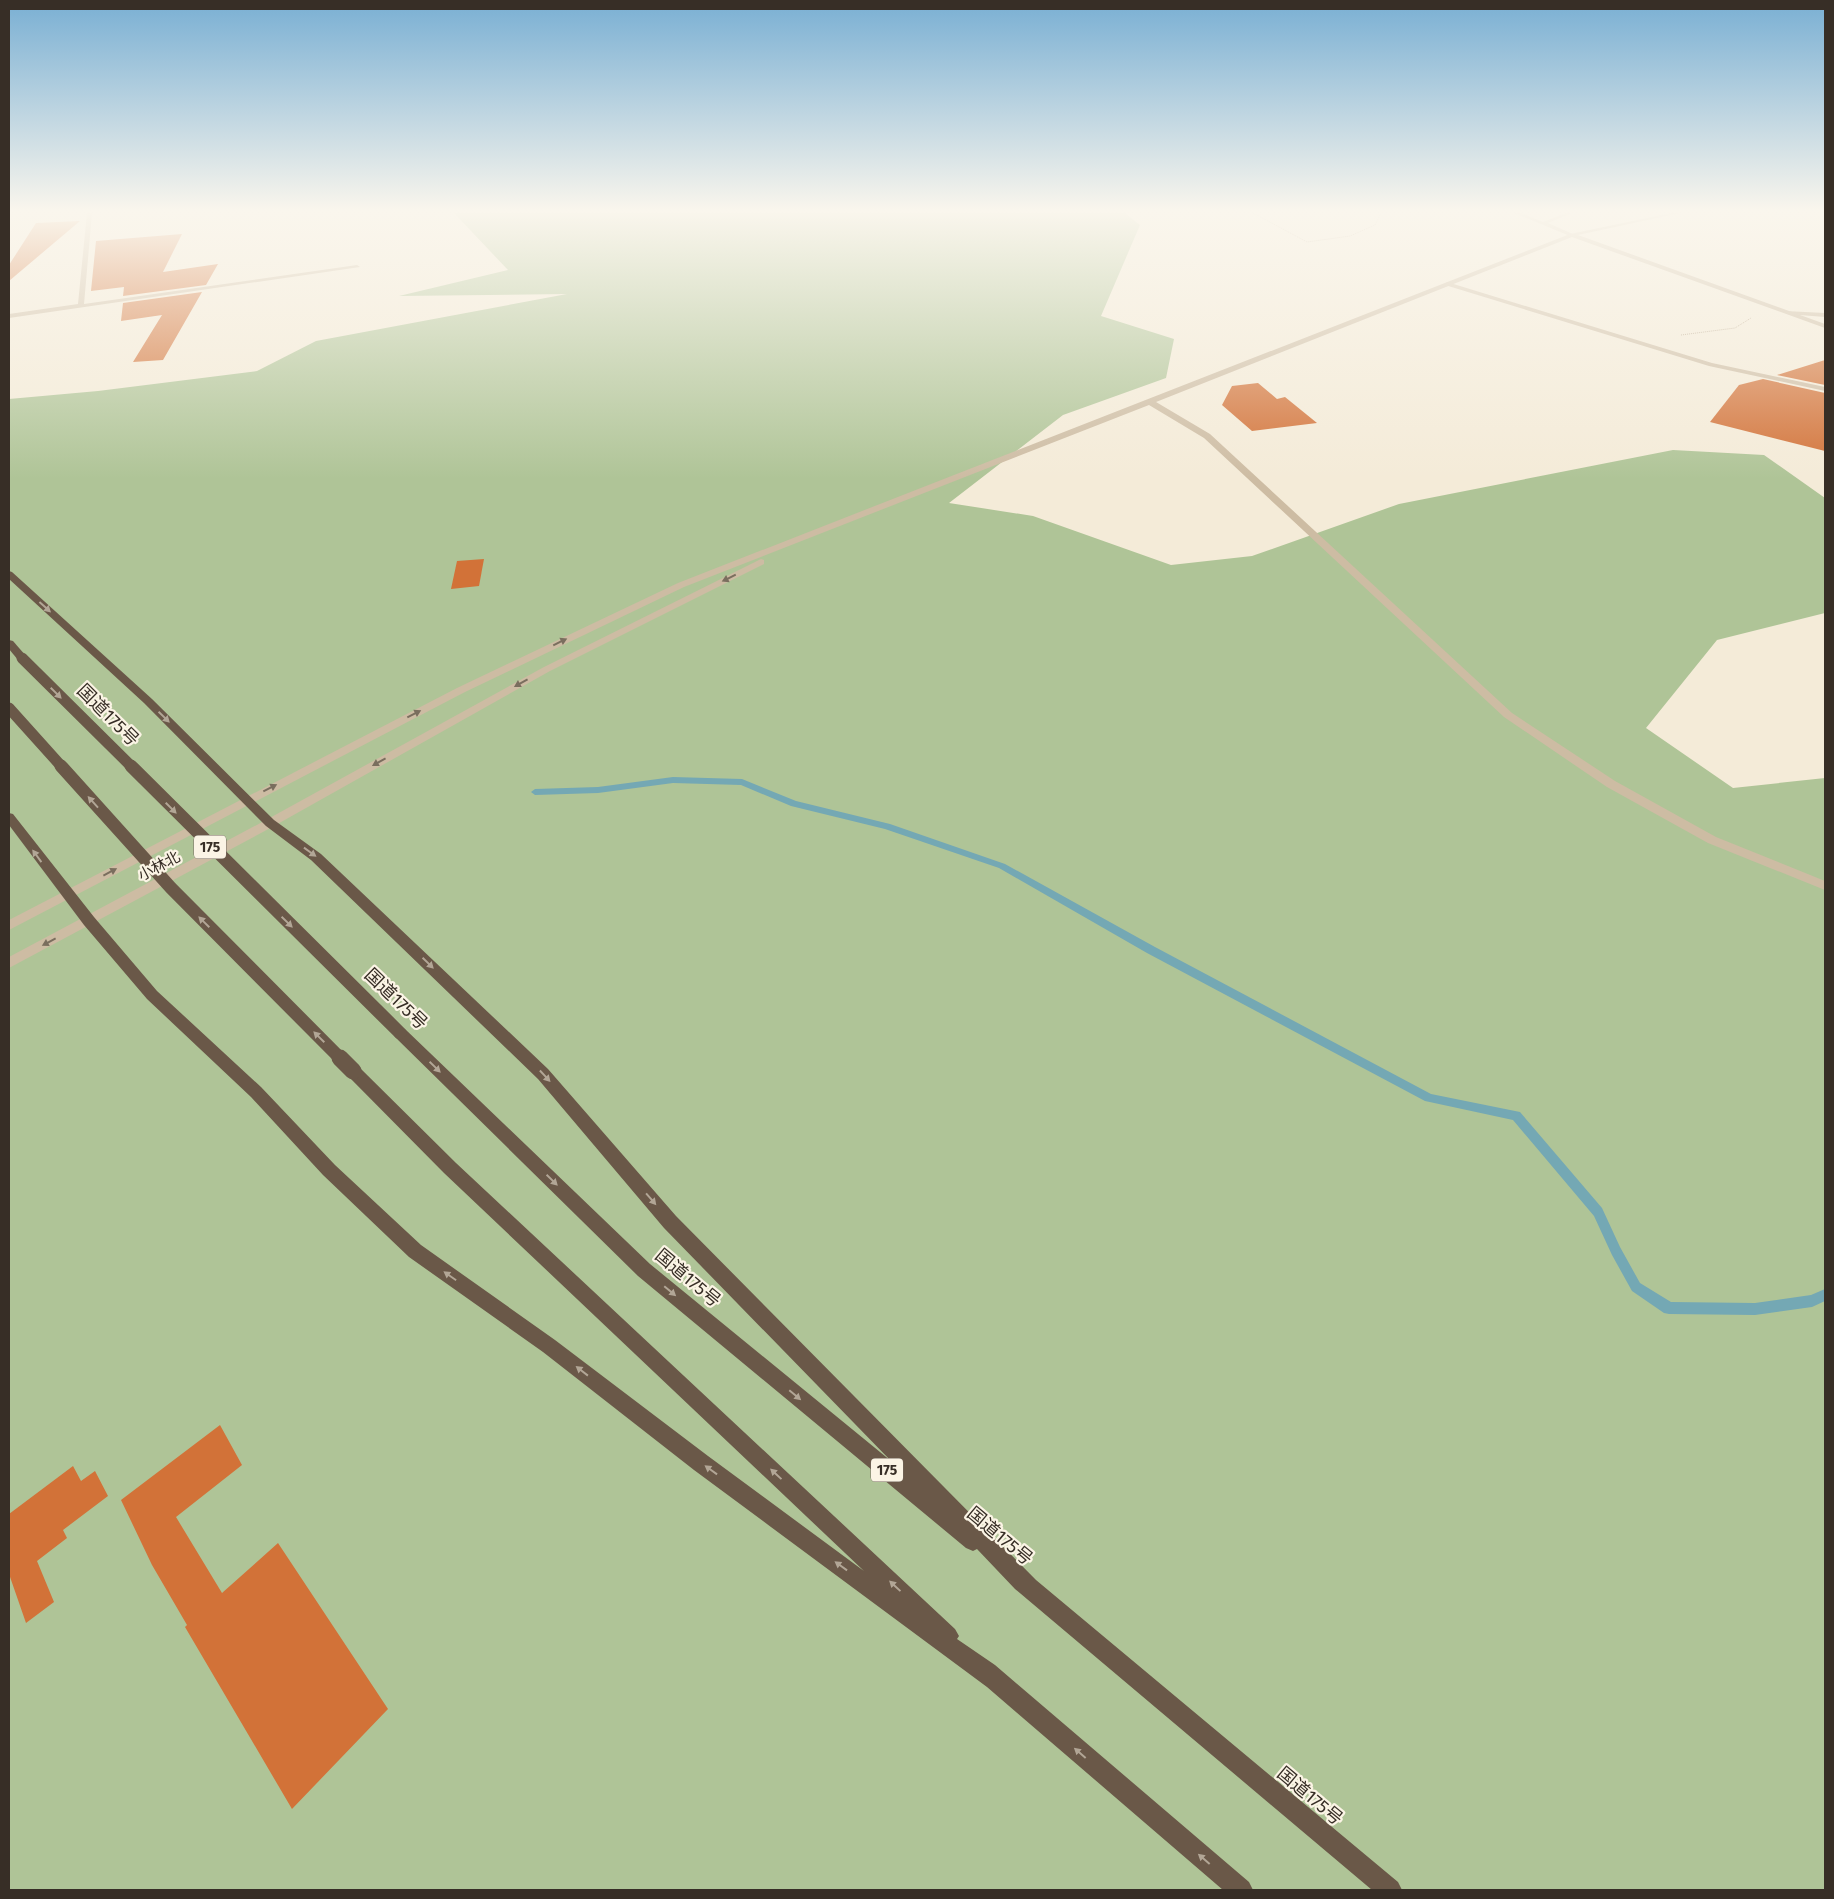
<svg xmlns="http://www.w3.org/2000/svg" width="1834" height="1899" font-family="'Fira Sans','Noto Sans JP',sans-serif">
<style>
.green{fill:#afc497}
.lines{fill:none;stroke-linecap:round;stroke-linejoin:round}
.stream{fill:#74a8b4;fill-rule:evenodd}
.building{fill:#d27238}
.path{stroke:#b9a68d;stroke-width:1;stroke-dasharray:1 1;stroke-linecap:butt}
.minor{fill:#cdbca3;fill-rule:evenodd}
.tertiary{fill:#cdbca3;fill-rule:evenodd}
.trunk{fill:#6a5848;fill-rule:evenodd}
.trunk-bridge-far2{stroke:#6a5848;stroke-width:11}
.trunk-bridge-far1{stroke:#6a5848;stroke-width:13}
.trunk-bridge{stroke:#6a5848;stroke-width:17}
.oneway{fill:#7a6e5e}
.oneway2{fill:#b2a696}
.labels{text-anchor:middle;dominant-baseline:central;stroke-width:4.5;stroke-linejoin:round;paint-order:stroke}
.shield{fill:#fbf4e5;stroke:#72695f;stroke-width:1}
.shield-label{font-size:14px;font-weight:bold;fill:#372e26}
.street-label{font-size:15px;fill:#372e26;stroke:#fbf4e5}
.near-street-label{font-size:18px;fill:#372e26;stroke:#fbf4e5}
</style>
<rect width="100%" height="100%" fill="#f4ebd8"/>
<polygon class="green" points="454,213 1125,213 1140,225 1101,316 1174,339 1166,378 1063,415 949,503 1033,516 1171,565 1252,556 1399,504 1673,450 1764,455 1825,498 1825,613 1717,640 1646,728 1733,788 1825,778 1825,1890 9,1890 9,399 98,391 257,371 316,341 567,294 399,296 508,270"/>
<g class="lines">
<polygon class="stream" points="673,777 742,779 796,801 890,824 1005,864 1155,947 1431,1094 1520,1112 1602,1208 1620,1247 1640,1283 1671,1302 1755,1303 1811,1295 1825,1289 1825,1301 1812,1307 1755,1315 1669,1314 1664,1313 1632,1291 1612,1255 1594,1216 1513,1120 1425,1101 1147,953 999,868 885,829 791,806 741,785 673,783 598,793 535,795 531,792 535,789 598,787"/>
</g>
<g class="building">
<polygon points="80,221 9,281 9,265 36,223"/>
<polygon points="182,234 163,272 218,264 206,285 123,296 124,287 91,291 96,241"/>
<polygon points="202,292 163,360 133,362 162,315 121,321 123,303"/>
<polygon points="1825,360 1825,385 1777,375"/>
<polygon points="1763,379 1825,393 1825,451 1710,422 1739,385"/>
<polygon points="1258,383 1277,399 1285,397 1317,423 1252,431 1222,405 1232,386"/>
<polygon points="484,559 479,586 451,589 457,561"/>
<polygon points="220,1425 242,1465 176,1517 222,1593 278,1543 388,1709 292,1809 185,1627 187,1625 152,1565 121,1500"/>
<polygon points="73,1466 81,1481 95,1471 108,1496 63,1530 67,1538 37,1561 54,1602 26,1623 9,1574 9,1514"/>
</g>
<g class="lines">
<g class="path">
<polyline points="1253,213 1307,242 1350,236 1375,225 1381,213"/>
<polyline points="1681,335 1735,328 1751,318"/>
</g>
<g class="minor">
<polygon points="87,213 92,213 84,304 357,265 360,267 9,318 9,314 78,304"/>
<polygon points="1514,213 1521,213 1543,222 1566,213 1572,213 1548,223 1575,235 1570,236"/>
<polygon points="1447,282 1712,363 1825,387 1825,391 1709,366 1445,285"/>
<polygon points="1785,311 1825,313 1825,317 1787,314"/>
</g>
<g class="tertiary">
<polygon points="1671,213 1680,213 1578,235 1825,324 1825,328 1572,237 1156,402 1210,434 1512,713 1615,781 1716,837 1825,881 1825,890 1708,843 1607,787 1504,717 1204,438 1149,405 684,587 465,692 9,930 9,920 457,688 678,583 1570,234"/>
<polygon points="761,559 764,560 764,564 550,671 274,826 9,968 9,957 266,820 544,667"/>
</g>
<g class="trunk">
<polygon points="9,571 12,572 152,699 274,820 321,854 548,1069 676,1216 1036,1580 1398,1882 1402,1890 1372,1890 1015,1589 977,1549 973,1551 966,1548 638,1276 395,1037 393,1033 395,1029 400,1027 405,1029 650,1264 891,1461 664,1228 538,1079 311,860 266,826 144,703 9,579"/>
<polygon points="9,640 13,641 26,656 27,658 26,660 18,660 9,649"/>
<polygon points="9,813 13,814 94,917 157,991 261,1087 335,1165 421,1245 555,1340 708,1456 864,1571 444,1173 348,1076 345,1071 348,1066 353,1065 358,1066 456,1163 955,1629 959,1636 957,1639 995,1665 1249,1882 1253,1890 1223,1890 987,1687 694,1470 543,1352 409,1257 323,1175 251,1097 147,999 84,925 9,825"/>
</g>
<g class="trunk-bridge-far2">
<polyline points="22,658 132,767"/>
<polyline points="9,708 62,767"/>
</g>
<g class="trunk-bridge-far1">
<polyline points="61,766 171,888 341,1059"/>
<polyline points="131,766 400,1033"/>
</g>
<polyline class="trunk-bridge" points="340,1058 353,1071"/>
</g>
<defs><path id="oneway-solid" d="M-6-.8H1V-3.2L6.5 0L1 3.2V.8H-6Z" transform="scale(1.25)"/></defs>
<g class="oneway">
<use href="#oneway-solid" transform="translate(729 578) rotate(154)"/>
<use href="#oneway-solid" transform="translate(560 642) rotate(-26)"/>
<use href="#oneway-solid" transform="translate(521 683) rotate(151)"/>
<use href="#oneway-solid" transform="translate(414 714) rotate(-27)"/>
<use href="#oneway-solid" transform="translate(379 762) rotate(151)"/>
<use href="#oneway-solid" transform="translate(270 788) rotate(-27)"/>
<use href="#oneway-solid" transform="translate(110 872) rotate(-28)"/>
<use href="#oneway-solid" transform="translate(49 942) rotate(152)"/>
</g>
<g class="oneway2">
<use href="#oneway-solid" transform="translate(45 607) rotate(42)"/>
<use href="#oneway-solid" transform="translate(56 693) rotate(45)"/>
<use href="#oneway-solid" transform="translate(164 717) rotate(44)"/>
<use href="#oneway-solid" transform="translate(93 802) rotate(-132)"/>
<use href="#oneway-solid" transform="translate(171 808) rotate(45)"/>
<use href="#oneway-solid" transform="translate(310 852) rotate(36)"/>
<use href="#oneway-solid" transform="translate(37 856) rotate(-126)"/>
<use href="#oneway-solid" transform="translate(204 922) rotate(-135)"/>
<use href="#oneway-solid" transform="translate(287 922) rotate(44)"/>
<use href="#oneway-solid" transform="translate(428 963) rotate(44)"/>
<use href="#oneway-solid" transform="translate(319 1037) rotate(-135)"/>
<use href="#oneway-solid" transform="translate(435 1067) rotate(44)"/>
<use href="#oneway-solid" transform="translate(545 1076) rotate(47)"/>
<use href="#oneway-solid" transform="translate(552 1180) rotate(44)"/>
<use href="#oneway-solid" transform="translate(651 1199) rotate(49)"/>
<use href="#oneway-solid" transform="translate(450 1276) rotate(-145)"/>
<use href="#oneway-solid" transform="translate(670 1291) rotate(40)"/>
<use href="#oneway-solid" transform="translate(582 1371) rotate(-142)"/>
<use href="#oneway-solid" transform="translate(795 1395) rotate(40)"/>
<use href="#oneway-solid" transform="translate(711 1470) rotate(-144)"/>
<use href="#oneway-solid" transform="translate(776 1474) rotate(-137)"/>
<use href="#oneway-solid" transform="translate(841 1566) rotate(-144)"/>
<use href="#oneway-solid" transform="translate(895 1586) rotate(-137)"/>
<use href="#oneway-solid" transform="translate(1080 1753) rotate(-139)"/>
<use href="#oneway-solid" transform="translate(1204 1859) rotate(-139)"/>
</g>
<linearGradient id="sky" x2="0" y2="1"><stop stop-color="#79afd3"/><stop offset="0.44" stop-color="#faf6ed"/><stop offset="1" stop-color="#faf6ed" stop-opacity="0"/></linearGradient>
<rect width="1834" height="479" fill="url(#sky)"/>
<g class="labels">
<g class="shield">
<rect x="194" y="835.5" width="32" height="23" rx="4"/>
<rect x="871" y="1458.5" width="32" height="23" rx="4"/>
</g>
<g class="shield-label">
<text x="210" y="847">175</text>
<text x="887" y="1470">175</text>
</g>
<g class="street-label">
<text transform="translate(159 866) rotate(-28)">小林北</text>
</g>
<g class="near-street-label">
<text transform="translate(108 715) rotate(45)">国道175号</text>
<text transform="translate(396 999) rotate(44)">国道175号</text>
<text transform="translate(688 1278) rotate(40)">国道175号</text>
<text transform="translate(1000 1536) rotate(40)">国道175号</text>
<text transform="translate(1310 1796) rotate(40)">国道175号</text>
</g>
</g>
<rect width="1834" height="1899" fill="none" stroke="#372e26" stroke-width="20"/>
</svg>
